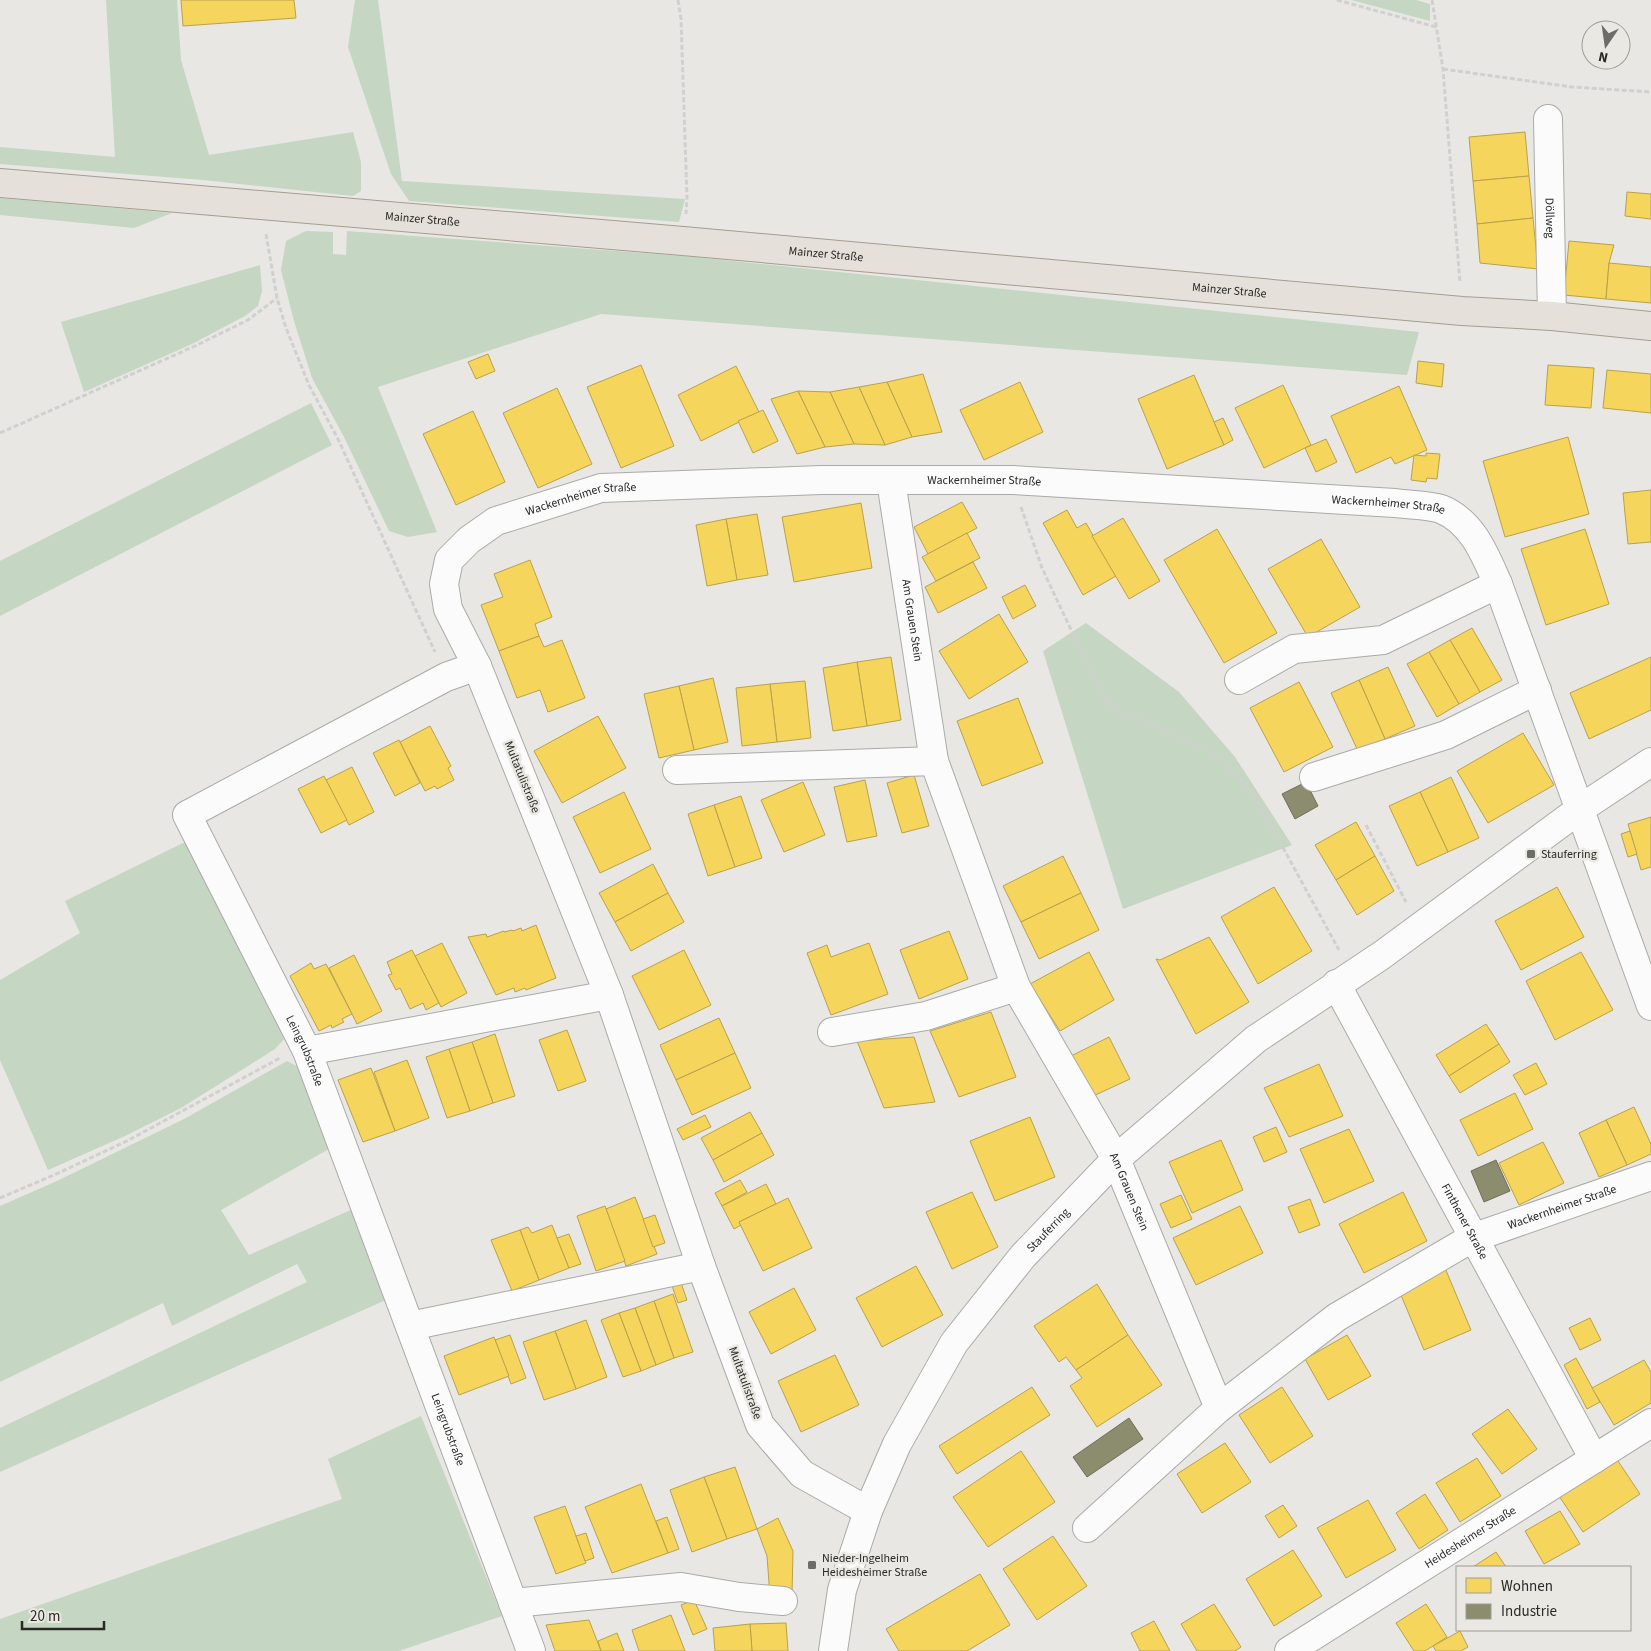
<svg xmlns="http://www.w3.org/2000/svg" width="1651" height="1651" font-family="'Source Sans 3',sans-serif">
<style>
.green{fill:#c5d6c2}
.homes{fill:#f6d55c;stroke:#b9a14c}
.industry{fill:#8c8c6e;stroke:#6f6e59}
.lines{fill:none;stroke-linecap:round;stroke-linejoin:round}
.minor-casing{stroke:#aaaaa8;stroke-width:30}
.major-casing{stroke:#a59d8f;stroke-width:30}
.path{stroke:#d0d0d0;stroke-width:3;stroke-dasharray:5 2.5;stroke-linecap:butt}
.minor{stroke:#fcfbfb;stroke-width:28}
.major{stroke:#e5e1da;stroke-width:28}
.poi-dot{fill:#6c6c69;stroke:#e9e8e3;stroke-width:2}
.labels{text-anchor:middle;dominant-baseline:central;stroke-width:5;stroke-linejoin:round;paint-order:stroke}
.street-label{font-size:12px;fill:#2a2927;stroke:#e9e8e3}
.poi-label{font-size:12px;fill:#2a2927;stroke:#e9e8e3;text-anchor:start}
</style>
<rect width="100%" height="100%" fill="#e8e7e4"/>
<g class="green">
<polygon points="106,0 177,0 181,60 209,155 353,132 361,162 361,191 353,196 203,180 0,164 0,147 115,157"/>
<polygon points="355,0 378,0 402,181 685,199 679,222 409,201 391,174 348,47"/>
<polygon points="1351,0 1416,0 1430,4 1430,21"/>
<polygon points="0,198 172,213 134,228 0,215"/>
<polygon points="306,231 333,232 333,254 346,255 347,231 684,256 1419,332 1407,375 601,314 378,387 437,532 408,537 389,531 344,437 312,378 294,321 281,270 286,241"/>
<polygon points="260,265 262,291 258,306 245,316 192,344 84,392 61,322"/>
<polygon points="311,403 332,445 0,616 0,561"/>
<polygon points="1086,623 1179,692 1235,757 1292,845 1123,909 1043,651"/>
<polygon points="189,840 286,1037 275,1049 181,1108 125,1136 48,1170 0,1060 0,980 80,933 65,901"/>
<polygon points="287,1061 302,1069 329,1149 221,1210 249,1255 353,1209 388,1299 0,1472 0,1428 307,1282 297,1264 172,1326 163,1303 0,1382 0,1206 57,1181 184,1119"/>
<polygon points="421,1416 502,1616 399,1651 0,1651 0,1619 342,1499 328,1459"/>
</g>
<g class="homes">
<polygon points="181,0 294,0 296,18 183,26"/>
<polygon points="1525,132 1529,176 1473,181 1469,137"/>
<polygon points="1529,176 1533,218 1477,224 1473,181"/>
<polygon points="1627,192 1651,194 1651,219 1625,216"/>
<polygon points="1533,218 1538,269 1480,263 1477,224"/>
<polygon points="1569,241 1614,245 1609,263 1606,299 1564,295"/>
<polygon points="1609,263 1651,267 1651,303 1606,299"/>
<polygon points="488,354 495,371 476,379 468,362"/>
<polygon points="1418,361 1444,364 1442,387 1416,383"/>
<polygon points="641,365 674,446 621,468 587,387"/>
<polygon points="1548,365 1594,368 1591,408 1545,405"/>
<polygon points="736,366 759,412 701,441 678,395"/>
<polygon points="1607,370 1651,374 1651,413 1603,408"/>
<polygon points="923,374 942,432 912,437 887,382"/>
<polygon points="1194,375 1224,445 1167,469 1138,399"/>
<polygon points="887,382 912,437 885,445 859,387"/>
<polygon points="1020,382 1043,432 984,460 960,410"/>
<polygon points="1283,385 1311,445 1264,468 1235,408"/>
<polygon points="1399,386 1427,450 1395,464 1391,457 1356,473 1331,416"/>
<polygon points="859,387 885,445 854,444 830,392"/>
<polygon points="557,388 592,464 538,488 503,413"/>
<polygon points="798,391 830,392 854,444 825,447"/>
<polygon points="798,391 825,447 797,454 771,399"/>
<polygon points="763,410 778,441 753,453 738,421"/>
<polygon points="473,411 505,482 456,505 423,434"/>
<polygon points="1223,418 1233,440 1224,445 1214,422"/>
<polygon points="1568,437 1589,514 1505,537 1483,461"/>
<polygon points="1326,439 1337,462 1316,472 1305,448"/>
<polygon points="1426,453 1440,454 1437,479 1427,478 1426,482 1411,480 1414,455 1426,456"/>
<polygon points="1651,490 1651,542 1628,544 1623,493"/>
<polygon points="962,502 977,528 928,554 914,527"/>
<polygon points="861,503 872,568 794,582 782,517"/>
<polygon points="1067,510 1077,528 1086,523 1116,576 1083,595 1043,523"/>
<polygon points="757,514 768,575 737,580 726,519"/>
<polygon points="1123,518 1160,581 1129,599 1092,536"/>
<polygon points="726,519 737,580 707,586 696,525"/>
<polygon points="1217,529 1277,633 1224,663 1164,560"/>
<polygon points="1585,529 1609,604 1546,625 1521,549"/>
<polygon points="967,533 980,558 936,581 922,557"/>
<polygon points="1321,539 1360,607 1308,637 1268,569"/>
<polygon points="530,560 552,617 535,624 539,636 499,651 481,605 503,597 494,574"/>
<polygon points="973,562 987,588 938,613 925,587"/>
<polygon points="1025,585 1036,606 1013,619 1002,597"/>
<polygon points="999,614 1028,662 969,699 939,651"/>
<polygon points="1472,628 1502,680 1480,692 1450,640"/>
<polygon points="539,636 544,647 562,640 585,698 548,712 540,690 517,698 499,651"/>
<polygon points="1450,640 1480,692 1459,704 1429,652"/>
<polygon points="1429,652 1459,704 1437,717 1407,664"/>
<polygon points="891,657 901,720 867,726 857,662"/>
<polygon points="1651,657 1651,710 1589,739 1570,693"/>
<polygon points="857,662 867,726 833,731 823,668"/>
<polygon points="1388,667 1415,726 1385,739 1359,680"/>
<polygon points="713,678 728,742 694,750 679,686"/>
<polygon points="1359,680 1385,739 1358,751 1331,693"/>
<polygon points="805,681 811,738 777,742 770,684"/>
<polygon points="1299,682 1333,747 1284,772 1250,708"/>
<polygon points="770,684 777,742 742,746 736,688"/>
<polygon points="679,686 694,750 659,758 644,694"/>
<polygon points="1018,698 1043,763 982,786 957,721"/>
<polygon points="598,716 626,768 562,803 534,751"/>
<polygon points="430,726 451,766 448,768 454,780 437,789 435,786 425,791 400,742"/>
<polygon points="1523,733 1554,785 1488,823 1457,771"/>
<polygon points="399,740 420,783 395,796 373,753"/>
<polygon points="352,767 374,812 349,825 326,780"/>
<polygon points="914,775 929,826 902,833 887,783"/>
<polygon points="324,776 347,820 321,833 298,789"/>
<polygon points="1451,777 1479,838 1448,852 1420,792"/>
<polygon points="865,780 877,836 847,842 834,787"/>
<polygon points="803,782 825,835 784,852 761,800"/>
<polygon points="624,792 651,849 600,873 573,817"/>
<polygon points="1420,792 1448,852 1417,866 1389,806"/>
<polygon points="741,796 762,858 735,867 714,805"/>
<polygon points="714,805 735,867 708,876 688,814"/>
<polygon points="1651,817 1651,867 1641,870 1628,824"/>
<polygon points="1356,822 1375,856 1336,880 1315,845"/>
<polygon points="1630,831 1637,854 1628,857 1621,834"/>
<polygon points="1063,856 1081,893 1021,922 1003,886"/>
<polygon points="1375,856 1394,891 1357,915 1336,880"/>
<polygon points="653,864 668,893 615,922 599,893"/>
<polygon points="1274,887 1312,951 1258,984 1221,917"/>
<polygon points="1557,887 1584,937 1521,970 1495,921"/>
<polygon points="668,893 684,922 631,951 615,922"/>
<polygon points="1081,893 1099,930 1039,959 1021,922"/>
<polygon points="536,925 556,978 526,990 525,988 515,992 514,988 496,995 468,937 486,934 487,937 504,931 504,932 512,930 513,931 521,928 522,931"/>
<polygon points="949,931 968,979 919,999 900,950"/>
<polygon points="1209,937 1249,1002 1196,1034 1156,959 1160,960"/>
<polygon points="442,943 467,993 441,1007 415,956"/>
<polygon points="869,943 888,994 831,1015 807,953 827,945 831,957"/>
<polygon points="412,950 439,1003 426,1010 423,1003 410,1009 400,988 396,990 388,975 392,974 387,962"/>
<polygon points="684,950 711,1005 659,1030 632,976"/>
<polygon points="1089,952 1114,1000 1060,1031 1030,984"/>
<polygon points="1581,952 1613,1010 1555,1040 1526,981"/>
<polygon points="354,955 382,1011 357,1024 329,968"/>
<polygon points="311,963 314,969 326,964 352,1014 342,1019 344,1022 332,1028 331,1025 319,1031 290,976"/>
<polygon points="991,1012 1016,1077 959,1097 930,1031"/>
<polygon points="719,1018 735,1053 676,1080 660,1045"/>
<polygon points="1486,1024 1499,1044 1449,1076 1436,1055"/>
<polygon points="567,1030 586,1081 558,1091 539,1040"/>
<polygon points="495,1034 515,1096 493,1103 472,1042"/>
<polygon points="914,1037 935,1102 884,1108 857,1041"/>
<polygon points="1109,1037 1130,1079 1091,1097 1069,1057"/>
<polygon points="472,1042 493,1103 470,1111 449,1049"/>
<polygon points="1499,1044 1510,1062 1460,1093 1449,1076"/>
<polygon points="449,1049 470,1111 447,1118 426,1057"/>
<polygon points="735,1053 751,1088 692,1115 676,1080"/>
<polygon points="407,1060 429,1118 395,1131 374,1072"/>
<polygon points="1536,1063 1547,1084 1525,1095 1513,1075"/>
<polygon points="1319,1064 1343,1116 1289,1137 1264,1088"/>
<polygon points="371,1068 395,1131 363,1142 338,1080"/>
<polygon points="1515,1093 1533,1129 1478,1156 1460,1120"/>
<polygon points="1634,1107 1651,1144 1651,1154 1627,1165 1606,1120"/>
<polygon points="750,1112 762,1133 713,1160 701,1138"/>
<polygon points="705,1115 711,1127 683,1140 677,1129"/>
<polygon points="1030,1117 1055,1177 995,1201 970,1141"/>
<polygon points="1606,1120 1627,1165 1599,1177 1579,1133"/>
<polygon points="1276,1127 1287,1152 1264,1162 1253,1137"/>
<polygon points="1349,1129 1374,1181 1324,1203 1300,1149"/>
<polygon points="762,1133 774,1155 724,1182 713,1160"/>
<polygon points="1221,1140 1243,1190 1192,1213 1169,1162"/>
<polygon points="1543,1142 1564,1183 1519,1205 1499,1163"/>
<polygon points="740,1180 747,1192 722,1206 715,1193"/>
<polygon points="766,1184 776,1204 739,1222 741,1225 734,1229 722,1206"/>
<polygon points="972,1192 998,1247 952,1269 926,1212"/>
<polygon points="1403,1192 1427,1241 1364,1273 1339,1224"/>
<polygon points="1181,1195 1192,1219 1171,1228 1160,1204"/>
<polygon points="635,1197 657,1254 626,1266 606,1209"/>
<polygon points="788,1198 812,1248 763,1271 739,1222"/>
<polygon points="1310,1199 1320,1225 1299,1233 1288,1207"/>
<polygon points="605,1206 625,1261 596,1271 577,1216"/>
<polygon points="1240,1206 1263,1253 1196,1285 1173,1238"/>
<polygon points="655,1215 665,1243 653,1247 643,1219"/>
<polygon points="552,1225 569,1268 539,1280 520,1230 528,1227 532,1233"/>
<polygon points="520,1230 539,1280 512,1291 491,1240"/>
<polygon points="569,1234 581,1264 569,1268 557,1238"/>
<polygon points="916,1266 943,1315 882,1347 856,1298"/>
<polygon points="1445,1268 1471,1330 1424,1350 1398,1288"/>
<polygon points="680,1280 687,1300 678,1303 671,1283"/>
<polygon points="1097,1284 1128,1335 1076,1370 1066,1357 1059,1362 1034,1326"/>
<polygon points="794,1288 816,1330 771,1354 749,1312"/>
<polygon points="673,1294 693,1352 674,1358 654,1301"/>
<polygon points="654,1301 674,1358 656,1365 635,1308"/>
<polygon points="635,1308 656,1365 641,1371 619,1313"/>
<polygon points="619,1313 641,1371 623,1377 601,1320"/>
<polygon points="1590,1318 1601,1340 1580,1350 1569,1328"/>
<polygon points="586,1320 607,1377 576,1389 555,1331"/>
<polygon points="555,1331 576,1389 544,1400 523,1342"/>
<polygon points="510,1335 526,1378 511,1384 495,1340"/>
<polygon points="1128,1335 1162,1385 1097,1427 1070,1386 1082,1378 1076,1370"/>
<polygon points="1347,1335 1371,1376 1328,1400 1305,1359"/>
<polygon points="494,1337 509,1376 459,1395 444,1356"/>
<polygon points="835,1355 859,1405 801,1432 778,1381"/>
<polygon points="1576,1358 1600,1402 1587,1409 1564,1365"/>
<polygon points="1644,1360 1651,1372 1651,1403 1614,1425 1592,1388"/>
<polygon points="1032,1387 1050,1415 957,1474 939,1446"/>
<polygon points="1282,1387 1313,1436 1270,1463 1239,1415"/>
<polygon points="1508,1409 1537,1449 1502,1474 1472,1434"/>
<polygon points="1225,1443 1251,1482 1202,1513 1177,1474"/>
<polygon points="1021,1451 1055,1502 988,1547 953,1497"/>
<polygon points="1477,1458 1501,1496 1460,1522 1436,1483"/>
<polygon points="1616,1458 1640,1494 1583,1532 1559,1496"/>
<polygon points="735,1467 757,1529 727,1539 704,1477"/>
<polygon points="704,1477 727,1539 692,1552 670,1490"/>
<polygon points="641,1484 668,1553 612,1573 585,1507"/>
<polygon points="1425,1494 1448,1530 1419,1549 1396,1513"/>
<polygon points="1368,1500 1396,1550 1346,1578 1317,1528"/>
<polygon points="1283,1505 1297,1526 1279,1538 1265,1516"/>
<polygon points="565,1506 586,1563 556,1574 534,1517"/>
<polygon points="1560,1511 1580,1544 1544,1564 1525,1531"/>
<polygon points="667,1517 679,1549 668,1553 656,1521"/>
<polygon points="778,1518 793,1551 792,1595 770,1596 767,1556 757,1529"/>
<polygon points="586,1533 594,1558 585,1561 576,1536"/>
<polygon points="1053,1536 1087,1586 1037,1620 1003,1569"/>
<polygon points="1293,1550 1322,1596 1274,1626 1246,1579"/>
<polygon points="1496,1552 1506,1567 1473,1567"/>
<polygon points="980,1574 1010,1625 967,1651 899,1651 886,1629"/>
<polygon points="694,1600 707,1629 693,1635 681,1605"/>
<polygon points="1214,1604 1241,1647 1235,1651 1197,1651 1181,1624"/>
<polygon points="1426,1604 1447,1637 1425,1651 1414,1651 1396,1623"/>
<polygon points="671,1615 685,1651 639,1651 632,1630"/>
<polygon points="589,1620 601,1651 555,1651 546,1625"/>
<polygon points="1154,1621 1170,1651 1140,1651 1131,1633"/>
<polygon points="786,1623 788,1651 752,1651 750,1624"/>
<polygon points="750,1624 752,1651 715,1651 713,1628"/>
<polygon points="1460,1631 1468,1647 1461,1651 1436,1651 1433,1646"/>
<polygon points="617,1633 624,1651 601,1651 598,1641"/>
</g>
<g class="industry">
<polygon points="1306,782 1318,806 1295,819 1282,794"/>
<polygon points="1496,1160 1510,1191 1484,1202 1471,1171"/>
<polygon points="1129,1418 1143,1439 1087,1477 1073,1457"/>
</g>
<g class="lines">
<g class="minor-casing">
<g id="minor">
<path id="s1" d="M1548 119 1552 316"/>
<path id="s2" d="M891 481 934 761 1016 987 1116 1159 1219 1408"/>
<path id="s3" d="M477 666 446 677 187 815 307 1051 531 1651"/>
<polyline points="1239,680 1294,649 1383,640 1498,584"/>
<polyline points="677,770 934,761"/>
<polyline points="1314,777 1446,735 1537,690"/>
<path id="s4" d="M1336 984 1594 1459"/>
<polyline points="832,1032 926,1016 1016,987"/>
<polyline points="307,1051 609,995"/>
<polyline points="410,1326 701,1266"/>
<path id="s5" d="M868 1511 802 1474 760 1425 701 1266 609 995 477 666 448 609 444 584 449 560 469 540 496 521 601 488 821 480H1013L1395 503C1408 505 1429 505 1441 509 1473 522 1485 555 1498 584L1651 1006"/>
<path id="s6" d="M1087 1528 1219 1408 1337 1317 1472 1238 1651 1176"/>
<polyline points="513,1603 681,1587 739,1597 783,1601"/>
<path id="s7" d="M833 1651 842 1590 868 1511 897 1444 954 1343 1023 1256 1116 1159 1256 1039 1382 955 1580 809 1651 762"/>
<path id="s8" d="M1289 1651 1651 1423"/>
</g>
</g>
<g class="major-casing">
<g id="major">
<path id="s9" d="M0 183 683 241 1462 311 1552 316 1651 326"/>
</g>
</g>
<g class="path">
<polyline points="678,0 681,19 687,198 686,214"/>
<polyline points="1337,0 1436,27"/>
<polyline points="1432,0 1443,69 1460,283"/>
<polyline points="1443,69 1572,87 1651,92"/>
<polyline points="266,234 277,298 286,328 309,385 338,439 435,652"/>
<polyline points="0,433 195,346 248,320 277,298"/>
<polyline points="1021,507 1042,568 1073,634 1109,705 1217,756 1246,784 1281,844 1339,950"/>
<polyline points="1366,825 1406,902"/>
<polyline points="0,1198 54,1175 127,1141 280,1058"/>
</g>
<use href="#minor" class="minor"/>
<use href="#major" class="major"/>
</g>
<g class="poi-dot">
<rect x="1526" y="849" width="10" height="10" rx="2.5"/>
<rect x="807" y="1560" width="10" height="10" rx="2.5"/>
</g>
<g class="labels">
<g class="street-label">
<text stroke="none"><textPath href="#s1" startOffset="99">Döllweg</textPath></text>
<text stroke="none"><textPath href="#s9" startOffset="424">Mainzer Straße</textPath></text>
<text stroke="none"><textPath href="#s9" startOffset="829">Mainzer Straße</textPath></text>
<text stroke="none"><textPath href="#s9" startOffset="1234">Mainzer Straße</textPath></text>
<text stroke="none"><textPath href="#s5" startOffset="1619">Wackernheimer Straße</textPath></text>
<text stroke="none"><textPath href="#s5" startOffset="1214">Wackernheimer Straße</textPath></text>
<text stroke="none"><textPath href="#s5" startOffset="2024">Wackernheimer Straße</textPath></text>
<text stroke="none"><textPath href="#s2" startOffset="141">Am Grauen Stein</textPath></text>
<text transform="translate(522 777) rotate(68)">Multatulistraße</text>
<text stroke="none"><textPath href="#s3" startOffset="590">Leingrubstraße</textPath></text>
<text stroke="none"><textPath href="#s2" startOffset="758">Am Grauen Stein</textPath></text>
<text stroke="none"><textPath href="#s6" startOffset="579">Wackernheimer Straße</textPath></text>
<text stroke="none"><textPath href="#s4" startOffset="270">Finthener Straße</textPath></text>
<text stroke="none"><textPath href="#s7" startOffset="481">Stauferring</textPath></text>
<text transform="translate(745 1383) rotate(70)">Multatulistraße</text>
<text stroke="none"><textPath href="#s3" startOffset="995">Leingrubstraße</textPath></text>
<text stroke="none"><textPath href="#s8" startOffset="214">Heidesheimer Straße</textPath></text>
</g>
<g class="poi-label">
<text x="1541" y="854">Stauferring</text>
<text x="822" y="1558">Nieder-Ingelheim<tspan x="822" dy="14">Heidesheimer Straße</tspan></text>
</g>
</g>
<rect x="1456" y="1566" width="175" height="65" fill="#e9e8e3" stroke="#9d9c98"/>
<rect x="1466" y="1578" width="25" height="15" fill="#f6d55c" stroke="#9d9c98"/>
<text x="1501" y="1591" font-size="15" fill="#2a2927">Wohnen</text>
<rect x="1466" y="1604" width="25" height="15" fill="#8c8c6e" stroke="#9d9c98"/>
<text x="1501" y="1616" font-size="15" fill="#2a2927">Industrie</text>
<g transform="translate(1606 45) rotate(193)"><circle r="24" fill="#e9e8e3" stroke="#9d9c98"/>
<path d="M0-4L9 19L0 12L-9 19Z" fill="#6c6c69"/>
<text y="-8" font-size="14" font-weight="bold" text-anchor="middle" fill="#2a2927">N</text>
</g>
<path d="M22 1621v8h82v-8" fill="none" stroke="#2a2927" stroke-width="2.5"/>
<text x="30" y="1621" font-size="15" fill="#2a2927" stroke="#e9e8e3" stroke-width="4" paint-order="stroke">20 m</text>
</svg>
